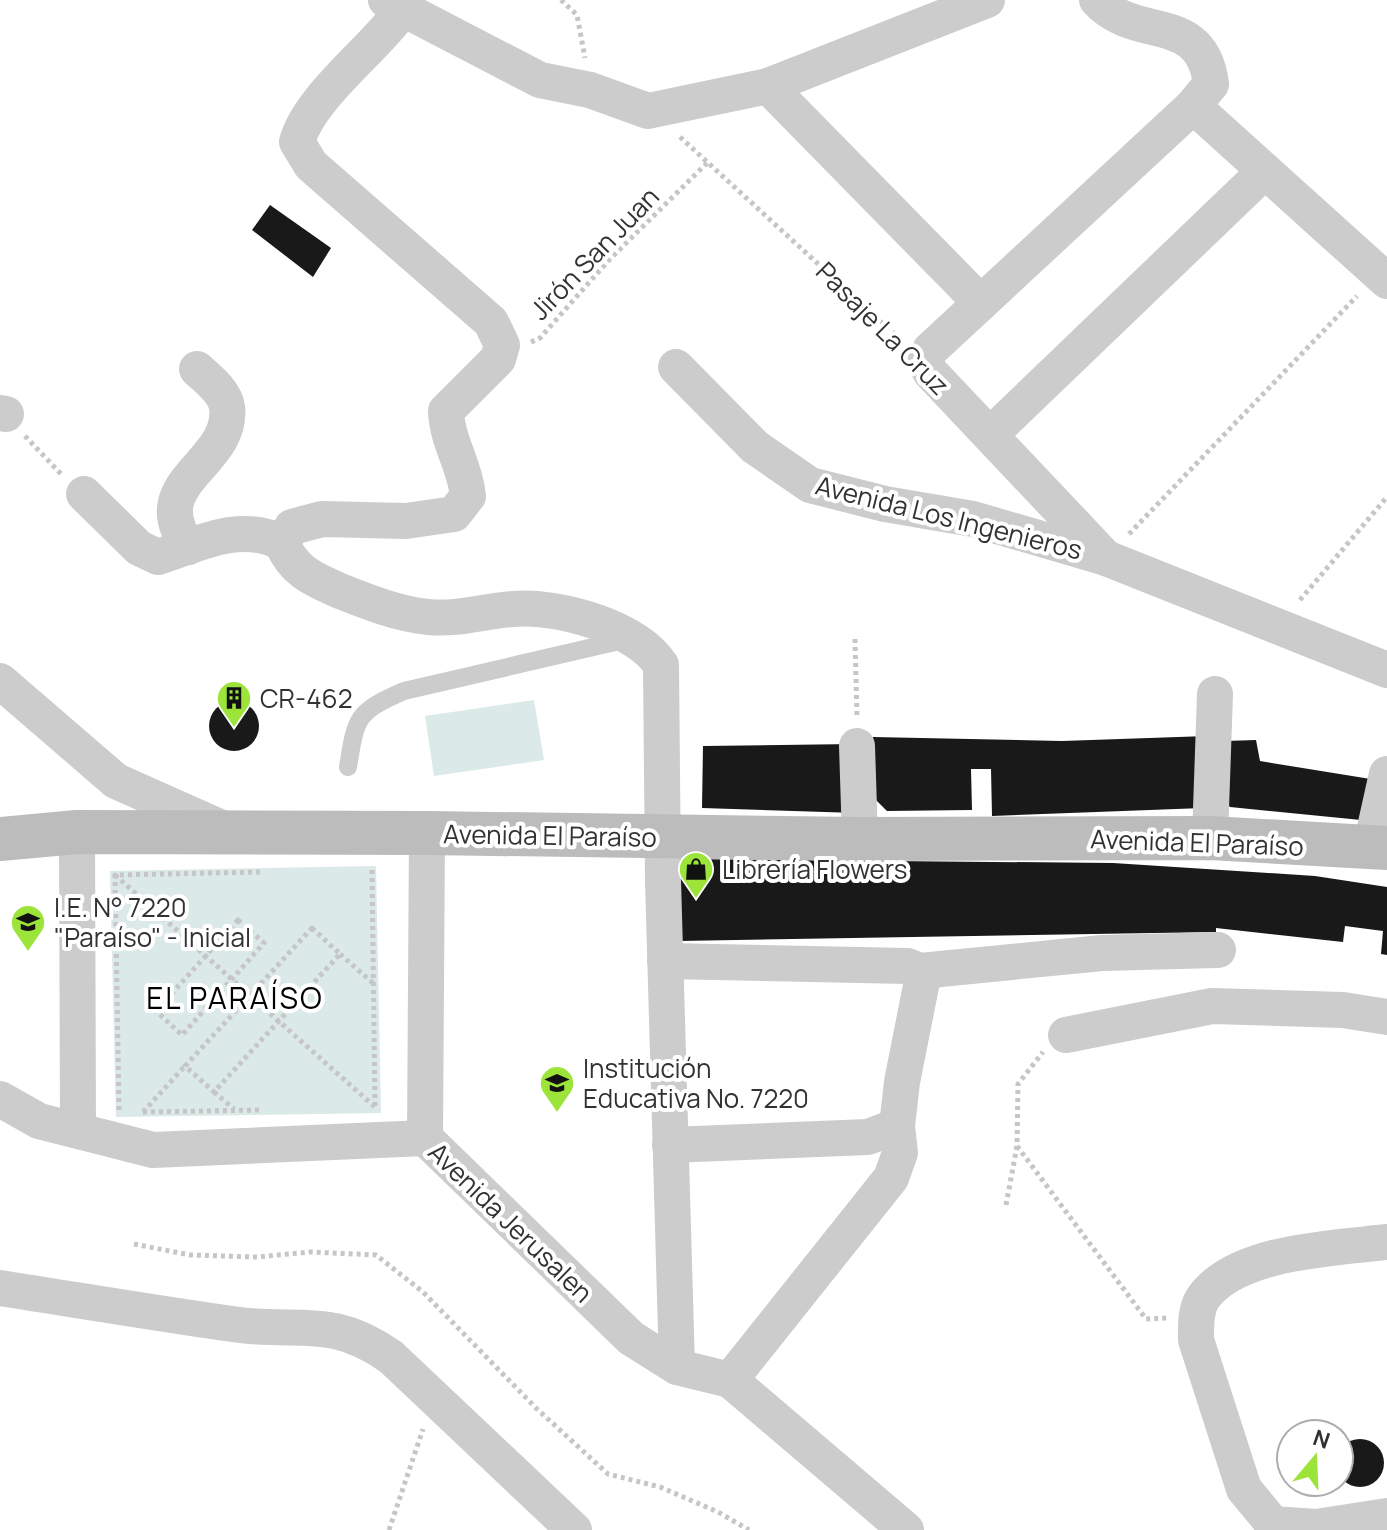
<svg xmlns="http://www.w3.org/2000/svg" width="1387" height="1530" font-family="Manrope,sans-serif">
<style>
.green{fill:#dbe9e8}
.building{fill:#191919}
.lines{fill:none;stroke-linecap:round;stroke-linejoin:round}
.path{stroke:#c6c6c6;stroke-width:5;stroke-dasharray:4 4;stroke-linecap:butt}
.lane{stroke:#ccc;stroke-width:18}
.street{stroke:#ccc;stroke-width:36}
.secondary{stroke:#bcbcbc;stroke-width:44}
.labels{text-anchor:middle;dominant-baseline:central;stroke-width:8;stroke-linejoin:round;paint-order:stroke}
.street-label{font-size:26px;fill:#323232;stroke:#fff}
.poi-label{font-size:26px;fill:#323232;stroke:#fff;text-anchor:start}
.quarter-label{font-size:30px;letter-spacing:2px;fill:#000;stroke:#fff}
</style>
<rect width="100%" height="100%" fill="#fff"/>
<g class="green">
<polygon points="534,700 544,760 434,776 425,716"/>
<polygon points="376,866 381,1113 116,1117 110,871"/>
</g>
<g class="building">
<polygon points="270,205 331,248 313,277 252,230"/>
<circle cx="234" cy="726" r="25"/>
<polygon points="1207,736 1203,808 992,816 991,769 971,769 972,810 887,811 876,800 873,737 1062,741"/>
<polygon points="1256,740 1260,761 1383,781 1371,821 1230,807 1223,800 1225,741"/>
<polygon points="854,744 856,813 702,808 703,746"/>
<polygon points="677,859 1113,863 1315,876 1387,887 1387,955 1381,954 1383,931 1345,926 1343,942 1216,928 1216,932 679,941"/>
<circle cx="1360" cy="1463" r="24"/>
</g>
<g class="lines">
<g class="path">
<polyline points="561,0 577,15 585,58"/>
<polyline points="680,137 902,341"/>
<polyline points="531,342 540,338 609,260 709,161"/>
<polyline points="25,436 62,475"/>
<polyline points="1129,534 1357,296"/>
<polyline points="1300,600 1387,497"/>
<polyline points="855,639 857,717"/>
<polyline points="372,870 375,1108"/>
<polyline points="115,875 376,1108"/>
<polygon points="238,920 264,943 182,1035 156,1011"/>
<polygon points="312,928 340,954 214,1092 185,1066"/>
<polyline points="340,954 374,984"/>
<polyline points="214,1092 234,1109"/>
<polyline points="119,1110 115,875 261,872"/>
<polyline points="143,1112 261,1110"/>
<polyline points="143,1112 185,1066"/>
<polyline points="1017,1146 1146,1319 1167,1318"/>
<polyline points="1006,1205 1017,1146 1018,1084 1043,1052"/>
<polyline points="134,1244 190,1255 257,1257 310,1252 376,1255 423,1292 537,1409 608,1474 660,1487 718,1512 749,1530"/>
<polyline points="389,1530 423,1429"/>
</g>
<path class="lane" d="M348 767C356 717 356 712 404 691L628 639"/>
<g class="street">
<polyline points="386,0 540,80 590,90 648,111 768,86 987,0"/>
<path d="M1097 0C1136 43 1202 10 1211 84L1193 106 930 350 925 363 931 373 1106 558"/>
<path d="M403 9C374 50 309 97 297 142L311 165 491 322 502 345 498 359 446 411C447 442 465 465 468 496L454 514 406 521 322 519 292 527 282 543C294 572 313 579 340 591 368 602 398 614 428 617 459 620 483 611 513 609 558 605 636 627 661 665L663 880 677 1367"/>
<polyline points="768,86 981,303"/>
<polyline points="1193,106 1387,281"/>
<polyline points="676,367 755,447 810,485 885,504 973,519 1106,558 1387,670"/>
<polyline points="0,413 6,414"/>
<polyline points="990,435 1265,171"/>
<path d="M84 494 139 548 158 557C199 544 240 521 282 543"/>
<path d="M189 547C140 482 234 465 227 407 225 392 207 378 197 369"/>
<polyline points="0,681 116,781 226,830"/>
<polyline points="857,746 860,839"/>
<polyline points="77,832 78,1130"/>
<polyline points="1210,838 1215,694"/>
<polyline points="1371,846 1387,774"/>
<polyline points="665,961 908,966 920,971 1102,953 1218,950"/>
<polyline points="1066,1035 1212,1006 1343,1010 1387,1017"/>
<polyline points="0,1099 39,1121 153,1150 425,1138 631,1338 677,1367 730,1380 906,1530"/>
<polyline points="425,1138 427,833"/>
<polyline points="670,1145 868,1137 897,1126"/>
<path d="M1387 1242C1335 1248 1236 1251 1203 1298 1195 1310 1196 1326 1196 1340L1244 1489 1273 1524 1316 1527 1387 1516"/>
<path d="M0 1288C77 1300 155 1313 232 1324 297 1334 331 1314 391 1357L574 1530"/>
<polyline points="730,1380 891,1178 900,1153 897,1126 902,1082 922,981 920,971"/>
</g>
<polyline class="secondary" points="0,839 77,832 427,833 860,839 1210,838 1387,848"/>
</g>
<defs>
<g id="building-pin" transform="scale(1.8)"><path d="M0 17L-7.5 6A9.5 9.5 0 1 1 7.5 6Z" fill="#9ce439" stroke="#fff"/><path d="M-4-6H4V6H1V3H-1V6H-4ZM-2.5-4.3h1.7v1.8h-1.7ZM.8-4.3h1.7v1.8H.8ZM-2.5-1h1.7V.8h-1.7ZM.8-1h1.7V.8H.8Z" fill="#111"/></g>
<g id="shop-pin" transform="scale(1.8)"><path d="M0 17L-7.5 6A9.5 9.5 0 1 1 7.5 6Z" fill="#9ce439" stroke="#fff"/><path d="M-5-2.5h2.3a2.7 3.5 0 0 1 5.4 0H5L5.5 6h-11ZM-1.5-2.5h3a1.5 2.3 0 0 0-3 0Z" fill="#111"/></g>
<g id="school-pin" transform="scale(1.8)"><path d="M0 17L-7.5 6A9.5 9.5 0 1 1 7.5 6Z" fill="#9ce439" stroke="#fff"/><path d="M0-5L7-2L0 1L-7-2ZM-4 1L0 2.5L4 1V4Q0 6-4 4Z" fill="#111"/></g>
</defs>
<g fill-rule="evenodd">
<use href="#building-pin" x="234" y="698"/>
<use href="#shop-pin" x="696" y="869"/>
<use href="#school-pin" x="28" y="922"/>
<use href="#school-pin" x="557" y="1083"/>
</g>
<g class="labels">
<g class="street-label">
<text transform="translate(594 253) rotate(-46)">Jirón San Juan</text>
<text transform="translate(883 328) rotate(45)">Pasaje La Cruz</text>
<text transform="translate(949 517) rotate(14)">Avenida Los Ingenieros</text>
<text transform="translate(550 835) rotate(1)">Avenida El Paraíso</text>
<text transform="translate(1197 842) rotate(2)">Avenida El Paraíso</text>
<text transform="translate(511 1222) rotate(44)">Avenida Jerusalen</text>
</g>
<g class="poi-label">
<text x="260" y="698">CR-462</text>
<text x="722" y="869">Librería Flowers</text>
<text x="54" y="907">I.E. N° 7220<tspan x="54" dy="30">"Paraíso" - Inicial</tspan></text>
<text x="583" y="1068">Institución<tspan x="583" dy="30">Educativa No. 7220</tspan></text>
</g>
<g class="quarter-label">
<text x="235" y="997">EL PARAÍSO</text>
</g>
</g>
<g transform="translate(1315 1458) rotate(19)"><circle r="38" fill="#ffffff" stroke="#adadad" stroke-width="2"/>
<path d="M0-6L14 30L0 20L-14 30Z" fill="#9ce439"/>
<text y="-12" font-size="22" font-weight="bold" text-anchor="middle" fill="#323232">N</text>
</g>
</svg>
